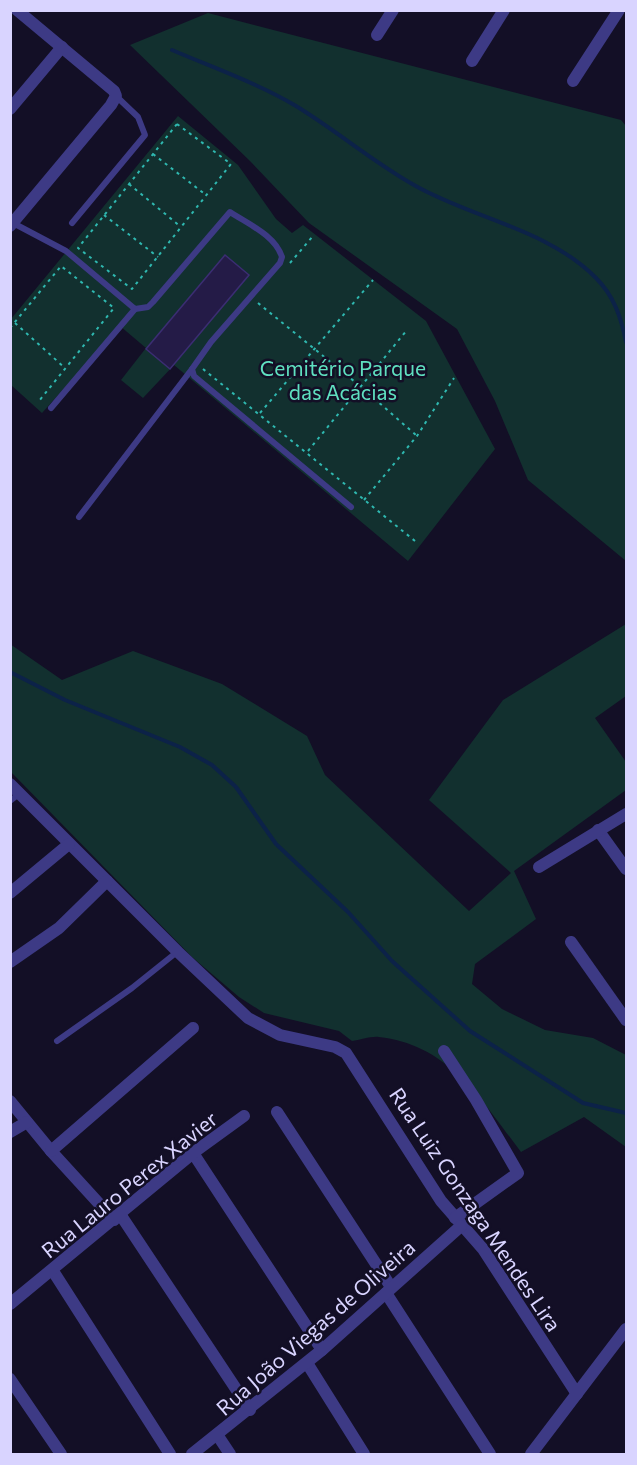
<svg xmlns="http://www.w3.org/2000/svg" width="637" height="1465" font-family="Commissioner,sans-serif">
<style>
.green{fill:#12302f}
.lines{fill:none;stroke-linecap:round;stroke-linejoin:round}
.stream{stroke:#0c2248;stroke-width:4}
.building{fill:#241b47;stroke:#3b2d73;stroke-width:1.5}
.path{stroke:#2fb8b0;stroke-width:2;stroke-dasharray:3 4.5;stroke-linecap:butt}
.service{stroke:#3d3a85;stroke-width:6}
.minor{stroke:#3d3a85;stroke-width:12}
.labels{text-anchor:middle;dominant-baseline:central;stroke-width:5;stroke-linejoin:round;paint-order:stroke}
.park-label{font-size:21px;fill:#5fe0c0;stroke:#130f26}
.street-label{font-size:21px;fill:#d9d4ff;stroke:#130f26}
</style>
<rect width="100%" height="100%" fill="#130f26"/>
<g class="green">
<polygon points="208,13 621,120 626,126 626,561 528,480 495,401 457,329 309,223 250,161 130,45"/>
<polygon points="178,116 238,165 276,219 292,233 303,225 426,321 495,449 408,561 174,365 143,398 121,380 146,348 120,326 42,413 11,385 11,319"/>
<path d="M626 624V696L595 718 626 762V790L514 871 536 919 475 964 472 984 502 1009 545 1030 593 1038 626 1055V1147L584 1117 521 1152C482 1101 450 1045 379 1037 371 1036 360 1040 352 1041L339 1031 264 1013 239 997 192 957 11 772 10 644 62 680 133 651 222 684 307 736 325 775 469 911 511 873 429 800 503 700Z"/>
</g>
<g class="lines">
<g class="stream">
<path d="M172 50C214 68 257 83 296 106 337 131 373 162 414 185 471 218 548 229 596 278 614 296 621 317 626 342"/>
<polyline points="10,672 65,700 180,747 212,765 236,787 276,844 348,912 392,961 470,1031 583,1103 626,1113"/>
</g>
</g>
<polygon class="building" points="225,255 249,275 170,369 146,349"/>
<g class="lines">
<g class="path">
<polygon points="177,124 231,164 132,289 78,248"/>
<polyline points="153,154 206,195"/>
<polyline points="129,184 181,227"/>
<polyline points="104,215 158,257"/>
<polyline points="290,263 313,236"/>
<polyline points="258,303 360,386 417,436"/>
<polyline points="15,323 65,368"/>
<polyline points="10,328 61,266 114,308 39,401"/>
<polyline points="203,369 415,541"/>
<polyline points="260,413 373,280"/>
<polyline points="308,451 407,330"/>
<polyline points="364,500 417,436 454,378"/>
</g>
<g class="service">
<path d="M13 223 66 251 135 309 148 307 153 302 230 212C248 224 275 235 282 257L280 263 211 342 192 369 194 376 351 507"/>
<polyline points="72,223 145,135 138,117 116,96"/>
<polyline points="51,408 135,309"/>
<polyline points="79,517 192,369"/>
<polyline points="10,801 19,794"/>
<polyline points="57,1041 132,988 177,952"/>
</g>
<g class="minor">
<polyline points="377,35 393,10"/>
<polyline points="472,61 504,10"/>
<polyline points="573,81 619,10"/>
<polyline points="10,109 62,47"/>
<polyline points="10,226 111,105 116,96 114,91 17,10"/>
<polyline points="10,784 178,952 248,1018 280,1035 335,1047 346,1053 441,1201 483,1249 577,1394"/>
<polyline points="598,830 626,869"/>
<polyline points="539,867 626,814"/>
<polyline points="10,893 69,844"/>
<polyline points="571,942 626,1020"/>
<polyline points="10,962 59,928 107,881"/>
<polyline points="444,1051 476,1100 518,1173 455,1218"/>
<polyline points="10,1101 51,1151 114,1220"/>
<polyline points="277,1112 391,1287"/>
<polyline points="10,1132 27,1122"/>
<polyline points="51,1151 193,1028"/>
<polyline points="193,1153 322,1350"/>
<polyline points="120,1214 250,1410"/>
<polyline points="53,1271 170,1454"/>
<polyline points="386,1293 490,1454"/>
<polyline points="10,1304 193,1153 244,1116"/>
<polyline points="307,1363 364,1454"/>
<polyline points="10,1379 61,1454"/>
<polyline points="218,1436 230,1454"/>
<polyline points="192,1454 322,1350 461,1226"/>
<polyline points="531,1454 626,1329"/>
</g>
</g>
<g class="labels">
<g class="park-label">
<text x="343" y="367">Cemitério Parque<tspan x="343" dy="24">das Acácias</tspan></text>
</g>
<g class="street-label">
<text transform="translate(129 1184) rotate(-39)">Rua Lauro Perex Xavier</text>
<text transform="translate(476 1209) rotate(56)">Rua Luiz Gonzaga Mendes Lira</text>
<text transform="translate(315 1327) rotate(-41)">Rua João Viegas de Oliveira</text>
</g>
</g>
<rect width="637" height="1465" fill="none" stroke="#d9d4ff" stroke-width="24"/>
</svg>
